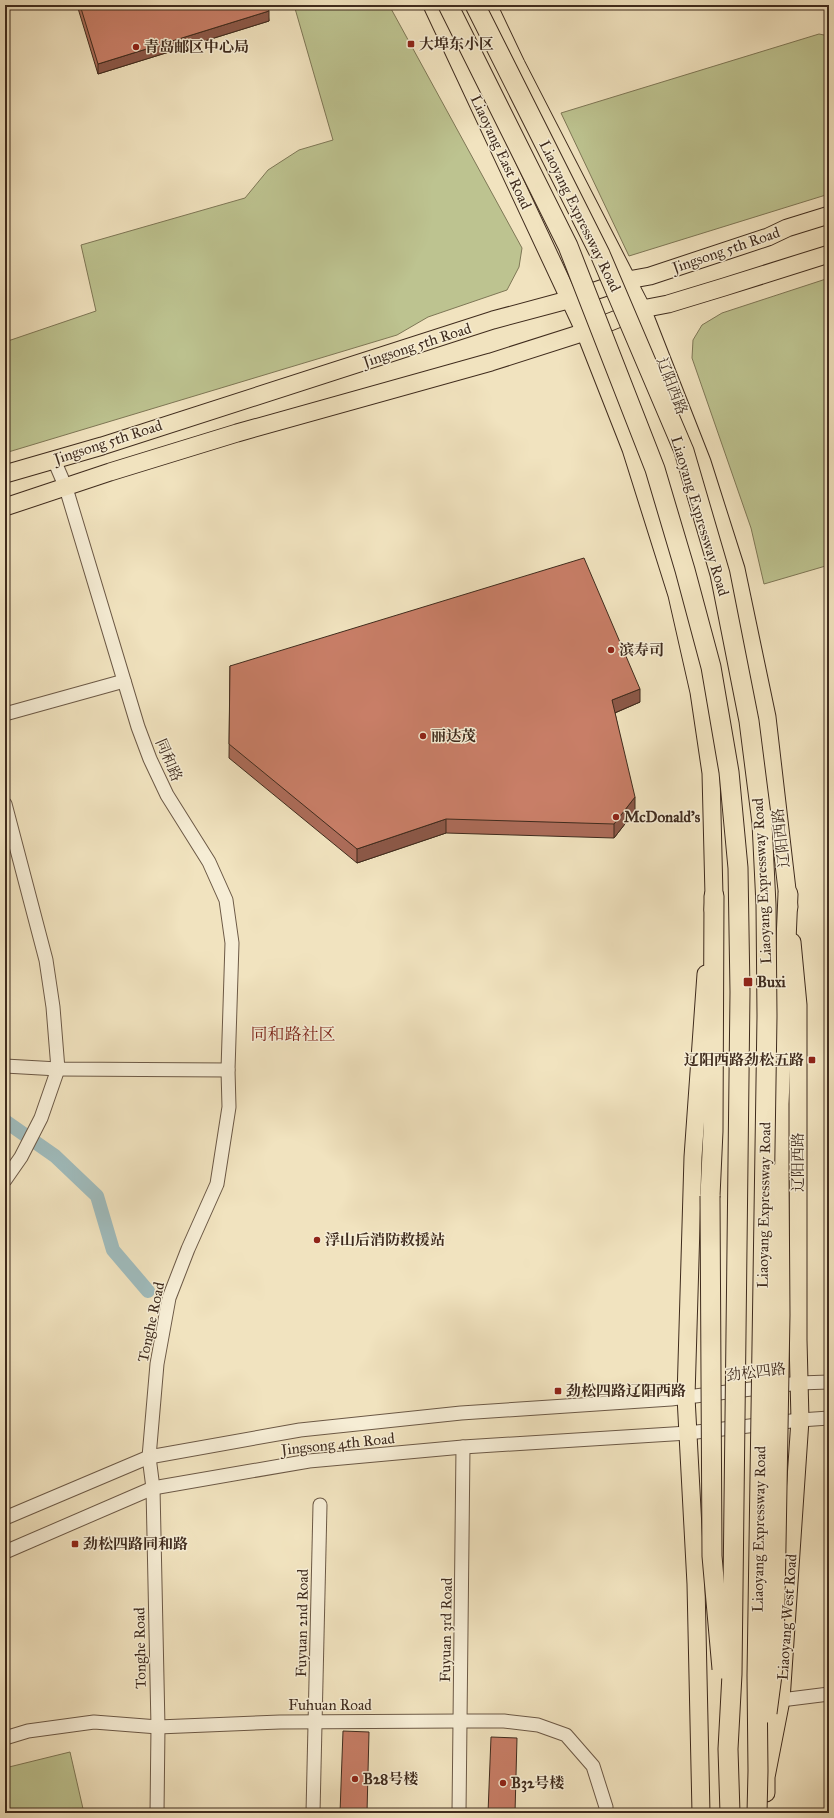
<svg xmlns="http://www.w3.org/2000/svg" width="834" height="1818" font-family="'IM FELL Great Primer','Noto Serif SC',serif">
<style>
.green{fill:#bdc390;stroke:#7e7756}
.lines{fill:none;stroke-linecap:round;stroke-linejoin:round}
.canal{stroke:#9fbbbc;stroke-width:14}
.minor-casing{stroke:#6c5946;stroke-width:15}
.major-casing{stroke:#3f2b1d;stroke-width:19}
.highway-casing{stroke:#3f2b1d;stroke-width:21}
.minor{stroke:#f6edd5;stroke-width:13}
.major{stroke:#f1e3bf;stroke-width:17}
.highway{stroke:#f1e3bf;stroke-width:19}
.highway-bridge-casing{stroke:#3f2b1d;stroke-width:21;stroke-linecap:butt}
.highway-bridge{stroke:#f1e3bf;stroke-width:19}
.wall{fill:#ac6c59;stroke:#3f2b1d}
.shaded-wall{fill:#8c5848;stroke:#3f2b1d}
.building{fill:#c87e67;stroke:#3f2b1d}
.poi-dot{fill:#8f2418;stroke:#f6edd5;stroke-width:1.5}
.labels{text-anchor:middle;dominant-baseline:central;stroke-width:3;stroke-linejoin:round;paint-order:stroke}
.poi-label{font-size:15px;font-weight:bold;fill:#3f2b1d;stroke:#f6edd5;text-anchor:start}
.street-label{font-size:15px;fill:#3f2b1d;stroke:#f6edd5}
.quarter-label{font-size:17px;fill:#7a1f14;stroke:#f6edd5}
</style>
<rect width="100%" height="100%" fill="#f1e3bf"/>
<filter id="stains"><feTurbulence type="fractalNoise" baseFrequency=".005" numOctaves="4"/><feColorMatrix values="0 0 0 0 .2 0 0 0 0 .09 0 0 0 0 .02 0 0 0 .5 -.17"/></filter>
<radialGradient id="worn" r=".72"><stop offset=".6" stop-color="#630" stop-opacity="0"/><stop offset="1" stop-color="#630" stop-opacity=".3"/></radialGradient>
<g class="green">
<polygon points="294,5 389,5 522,248 519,267 507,290 428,317 397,335 5,453 5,342 96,311 81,245 245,198 268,170 299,150 333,140"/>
<polygon points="819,34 829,36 829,194 629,256 561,113"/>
<polygon points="829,278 829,565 764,584 751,528 692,358 693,340 702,325 722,313"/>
<polygon points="70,1752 84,1813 5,1813 5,1768"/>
</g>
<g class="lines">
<polyline class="canal" points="5,1121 55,1156 97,1196 113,1250 148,1291"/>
<g class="minor-casing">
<g id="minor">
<polyline points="54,460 66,488 138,727 150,759 167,795 209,862 226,900 232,943 228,1070 229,1107 217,1184 188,1249 169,1298 157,1364 149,1457 153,1488 158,1727 157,1813"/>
<polyline points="5,714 124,681"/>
<polyline points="5,804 46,960 53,1007 58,1069 41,1118 21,1157 5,1180"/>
<polyline points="5,1066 58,1069 228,1070"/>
<polyline points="5,1518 149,1457 300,1430 461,1413 671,1399 799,1383 829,1382"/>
<polyline points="5,1552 153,1488 309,1461 463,1447 688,1433 800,1420 829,1418"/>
<polyline points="781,1700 829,1694"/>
<polyline points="5,1738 28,1731 94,1722 158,1727 280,1722 461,1721 504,1721 538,1725 566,1735 593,1766 606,1807 606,1813"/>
<polyline points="313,1813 320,1505"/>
<polyline points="459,1813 463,1447"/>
</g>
</g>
<g class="major-casing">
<g id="major">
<polyline points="432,5 585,332 631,449 677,595 699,692 711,773 714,896 713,910"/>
<polyline points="488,5 516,64 642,309 702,462 736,569 767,717 789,907"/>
<polyline points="5,474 102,446 493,320 564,301 628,280 650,276 768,237 787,228 829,215"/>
<polyline points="5,507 110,472 237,433 491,362 585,332 642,309 668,304 724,287 829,254"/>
<polyline points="766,1793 766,1777 781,1700 800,1420 798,1340 798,1005 792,942"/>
<polyline points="701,1813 696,1584 686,1397 693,1157 706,974"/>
</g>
</g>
<g class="highway-casing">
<g id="highway">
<polyline points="779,1173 779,1104 788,894"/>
<polyline points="710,1196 713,1131 714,896"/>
</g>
</g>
<use href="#minor" class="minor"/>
<use href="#major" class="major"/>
<use href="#highway" class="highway"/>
<g class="highway-bridge-casing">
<g id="highway-bridge">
<polyline points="448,5 568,246 655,469 685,570 711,667 729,772 738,868 740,992 732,1674 728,1749 730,1813"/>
<polyline points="475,5 600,254 684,451 720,574 749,721 762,823 766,905 767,1016 757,1676 758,1771 757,1813"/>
<polyline points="710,1196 712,1556 722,1669"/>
<polyline points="767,1713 774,1660 780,1314 779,1173"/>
</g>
</g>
<use href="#highway-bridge" class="highway-bridge"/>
</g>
<g class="wall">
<polygon points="77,5 267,5 269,21 98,74"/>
<polygon points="230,666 640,702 615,713 635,811 614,838 446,833 357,863 229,758"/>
</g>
<g class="shaded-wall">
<polygon points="269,11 269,21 98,74 98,64"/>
<polygon points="640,689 640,702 612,714 612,700"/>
<polygon points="635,797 635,811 614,838 614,824"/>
<polygon points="446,819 446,833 357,863 357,849"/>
</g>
<g class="building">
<polygon points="80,5 267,5 269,11 98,64"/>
<polygon points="584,558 640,689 612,700 635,797 614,824 446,819 357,849 229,744 230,666"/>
<polygon points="825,1718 829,1718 829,1813 827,1813"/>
<polygon points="343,1731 369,1732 367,1813 340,1813"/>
<polygon points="491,1737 517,1738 515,1813 488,1813"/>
</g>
<g class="poi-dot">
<rect x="407" y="40" width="8" height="8" rx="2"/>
<circle cx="136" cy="47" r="4"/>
<circle cx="611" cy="650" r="4"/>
<circle cx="423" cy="736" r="4"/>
<circle cx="616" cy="817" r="4"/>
<rect x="743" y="977" width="10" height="10" rx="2"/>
<rect x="808" y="1056" width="8" height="8" rx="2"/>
<circle cx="317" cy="1240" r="4"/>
<rect x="554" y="1387" width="8" height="8" rx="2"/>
<rect x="71" y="1540" width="8" height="8" rx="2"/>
<circle cx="355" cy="1779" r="4"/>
<circle cx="503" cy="1783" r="4"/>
</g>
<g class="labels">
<g class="poi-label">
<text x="419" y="44">大埠东小区</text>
<text x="144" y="47">青岛邮区中心局</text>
<text x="619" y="650">滨寿司</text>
<text x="431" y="736">丽达茂</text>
<text x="624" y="817">McDonald's</text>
<text x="757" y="982">Buxi</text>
<text x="804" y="1060" text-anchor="end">辽阳西路劲松五路</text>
<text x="325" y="1240">浮山后消防救援站</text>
<text x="566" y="1391">劲松四路辽阳西路</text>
<text x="83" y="1544">劲松四路同和路</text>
<text x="363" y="1779">B28号楼</text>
<text x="511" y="1783">B32号楼</text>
</g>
<g class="street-label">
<text transform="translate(501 152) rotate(65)">Liaoyang East Road</text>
<text transform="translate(580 216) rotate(64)">Liaoyang Expressway Road</text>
<text transform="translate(726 250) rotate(-19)">Jingsong 5th Road</text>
<text transform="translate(417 345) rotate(-18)">Jingsong 5th Road</text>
<text transform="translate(672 386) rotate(69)">辽阳西路</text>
<text transform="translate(108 442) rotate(-18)">Jingsong 5th Road</text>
<text transform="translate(700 516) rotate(73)">Liaoyang Expressway Road</text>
<text transform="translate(169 760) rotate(67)">同和路</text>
<text transform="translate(781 838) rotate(-97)">辽阳西路</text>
<text transform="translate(762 881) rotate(-93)">Liaoyang Expressway Road</text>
<text transform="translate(798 1162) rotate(-90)">辽阳西路</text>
<text transform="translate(764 1205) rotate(-89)">Liaoyang Expressway Road</text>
<text transform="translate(151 1322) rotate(-78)">Tonghe Road</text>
<text transform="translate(756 1372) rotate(-7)">劲松四路</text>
<text transform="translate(338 1444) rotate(-6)">Jingsong 4th Road</text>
<text transform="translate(759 1529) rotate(-89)">Liaoyang Expressway Road</text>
<text transform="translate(787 1617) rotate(-86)">Liaoyang West Road</text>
<text transform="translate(302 1623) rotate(-89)">Fuyuan 2nd Road</text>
<text transform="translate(446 1630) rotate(-89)">Fuyuan 3rd Road</text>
<text transform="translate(140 1648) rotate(-91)">Tonghe Road</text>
<text x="330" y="1705">Fuhuan Road</text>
</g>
<g class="quarter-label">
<text x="293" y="1034">同和路社区</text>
</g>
</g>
<rect width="834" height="1818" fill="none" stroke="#f1e3bf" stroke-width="20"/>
<rect x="6" y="6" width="822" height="1806" fill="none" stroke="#3f2b1d" stroke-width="2"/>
<rect x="10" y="10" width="814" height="1798" fill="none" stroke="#3f2b1d"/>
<rect width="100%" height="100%" filter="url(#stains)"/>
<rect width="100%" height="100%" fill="url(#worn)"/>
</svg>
